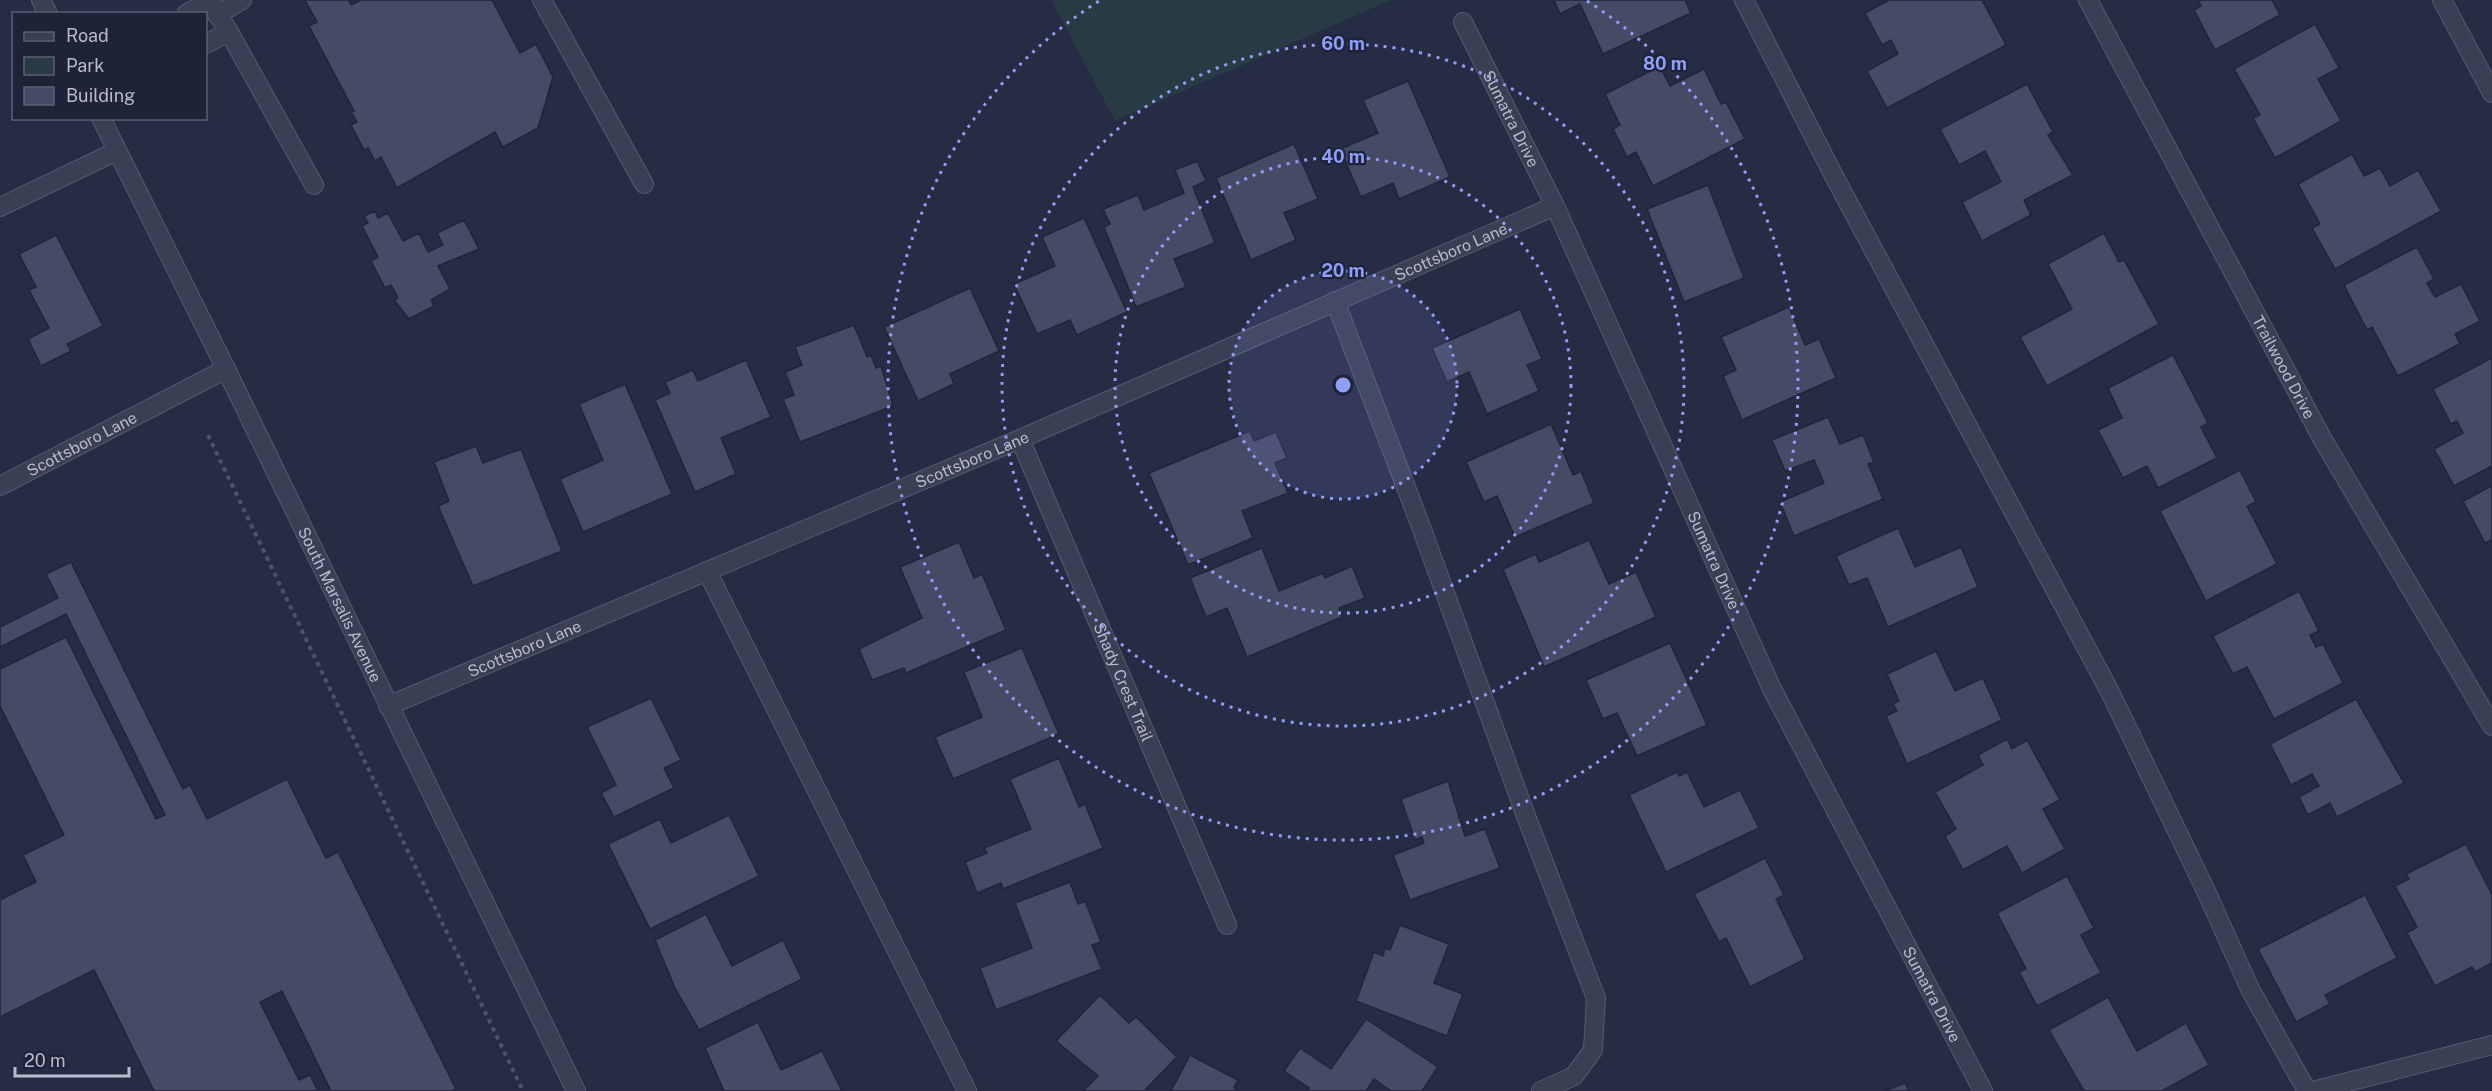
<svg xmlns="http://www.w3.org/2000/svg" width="2492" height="1091" font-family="'Public Sans',sans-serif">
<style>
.green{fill:#283a44}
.building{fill:#454b65;stroke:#21253a;stroke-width:1.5}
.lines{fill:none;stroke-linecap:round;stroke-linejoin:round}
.minor-casing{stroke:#565a6d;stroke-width:20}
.path{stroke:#465760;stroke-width:4;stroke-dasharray:4.5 4.5;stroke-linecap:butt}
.minor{stroke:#3a3f53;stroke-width:18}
.ring{fill:none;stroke:#8e9ffb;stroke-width:3;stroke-dasharray:3 6}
.labels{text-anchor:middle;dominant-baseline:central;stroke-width:4.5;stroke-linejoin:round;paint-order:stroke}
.street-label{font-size:16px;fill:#b8bbcc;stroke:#1f2338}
.centre{fill:#8e9ffb;stroke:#1f2338;stroke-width:3}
.ring-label{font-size:18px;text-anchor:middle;font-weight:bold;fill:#8e9ffb;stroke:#1f2338;stroke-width:4.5;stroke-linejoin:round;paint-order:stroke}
</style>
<rect width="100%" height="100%" fill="#262c43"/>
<polygon class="green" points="1051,0 1391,0 1115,121"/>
<g class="building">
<polygon points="305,0 349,0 351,5 361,0 492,0 520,53 536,44 553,77 538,128 503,147 495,132 397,188 381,157 375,161 368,148 364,150 351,125 357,122 351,112 354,111 309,26 317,22"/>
<polygon points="1554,0 1685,0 1691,13 1603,54 1580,4 1560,14"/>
<polygon points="1889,0 1982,0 2006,45 1887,108 1867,71 1898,54 1891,40 1882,45 1865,13"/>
<polygon points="2198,0 2272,0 2280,15 2215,50 2194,10 2201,6"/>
<polygon points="2315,24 2339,68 2318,79 2341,121 2275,158 2253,118 2260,115 2234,69"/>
<polygon points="1660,66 1670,86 1704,69 1721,104 1726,102 1745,139 1653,186 1636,152 1627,157 1613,129 1620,125 1605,94"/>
<polygon points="1408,81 1450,177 1399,199 1393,183 1361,197 1340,149 1378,133 1363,100"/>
<polygon points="2027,84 2053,132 2048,135 2073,175 2024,200 2031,215 1982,241 1962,202 2001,182 1985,151 1959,165 1940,129"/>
<polygon points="1294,144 1318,199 1284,213 1296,240 1251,260 1216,178"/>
<polygon points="2352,154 2364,176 2380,168 2390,186 2418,170 2441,211 2335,269 2312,228 2320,224 2298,184"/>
<polygon points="1197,161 1206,181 1193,187 1215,243 1174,259 1186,287 1136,307 1104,227 1110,224 1103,209 1138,195 1144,210 1184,193 1175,170"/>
<polygon points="1708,185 1744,278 1684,302 1647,209"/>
<polygon points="375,211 378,218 388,213 403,241 419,233 428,252 443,245 437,233 464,220 479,249 438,266 450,289 431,300 434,306 409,319 394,300 398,298 391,285 385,288 371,261 378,257 362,226 368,223 364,216"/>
<polygon points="1084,218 1127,312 1077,335 1070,320 1037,334 1014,284 1055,266 1042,237"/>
<polygon points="2104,233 2119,262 2124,260 2159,324 2047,386 2020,337 2072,309 2048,264"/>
<polygon points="56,235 103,326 67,344 71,351 41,366 28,339 49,328 29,290 36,287 19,254"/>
<polygon points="2417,247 2434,279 2427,283 2435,297 2461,284 2480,321 2455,334 2460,344 2398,376 2372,327 2367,330 2344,285"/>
<polygon points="970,288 999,351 950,374 954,384 918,401 884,327"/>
<polygon points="1789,307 1805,345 1819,339 1836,378 1742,420 1723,376 1736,370 1721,337"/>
<polygon points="1520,309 1542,359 1527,365 1539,391 1487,414 1469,372 1447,382 1432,348"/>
<polygon points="854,325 867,357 871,355 876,368 881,366 893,406 800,442 783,399 794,395 785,372 802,365 795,347"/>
<polygon points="2173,355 2208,423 2201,427 2217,458 2158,488 2147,466 2123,478 2098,430 2122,418 2108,388"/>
<polygon points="2492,358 2492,466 2454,486 2434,449 2463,433 2457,421 2451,424 2433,389"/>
<polygon points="746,360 771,417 721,438 736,474 695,492 655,400 670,393 665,382 693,370 698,381"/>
<polygon points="625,384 672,494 583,532 560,479 603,460 579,404"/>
<polygon points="1828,417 1840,444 1863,435 1874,462 1868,464 1883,499 1794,536 1780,502 1824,483 1814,460 1785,471 1772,440"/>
<polygon points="1551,424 1573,475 1581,471 1594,503 1515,537 1497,496 1484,502 1466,462"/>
<polygon points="1250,431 1254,441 1276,432 1287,458 1275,463 1288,493 1242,511 1253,538 1188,565 1149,473"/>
<polygon points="476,446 483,463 521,449 562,551 473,586 438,506 449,501 434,462"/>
<polygon points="2240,470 2256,502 2247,506 2277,564 2206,601 2160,511"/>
<polygon points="2492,486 2492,540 2485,543 2463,501"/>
<polygon points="1898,528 1915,567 1961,547 1978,587 1888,627 1867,578 1849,585 1836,556"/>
<polygon points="1589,540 1609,584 1636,572 1656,617 1544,667 1503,569 1536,554 1539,562"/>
<polygon points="959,542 974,578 982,574 1006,630 906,673 904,668 872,680 859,649 922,618 900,567"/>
<polygon points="1262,548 1279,591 1323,573 1325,578 1352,566 1365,598 1339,608 1342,617 1247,657 1227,608 1206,617 1190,578"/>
<polygon points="71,562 183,789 190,785 207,819 287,779 326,858 338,852 456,1089 452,1091 331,1091 282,991 260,1002 299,1080 310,1075 318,1091 154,1091 94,970 0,1017 0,900 36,882 23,855 64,835 0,706 0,669 66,637 156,819 165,815 66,614 0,647 0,627 58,598 46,574"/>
<polygon points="2299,591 2319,631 2310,635 2316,647 2323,644 2343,683 2274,719 2247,667 2233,674 2213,636"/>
<polygon points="1670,643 1707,725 1637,756 1617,713 1603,719 1586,680"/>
<polygon points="1022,648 1059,734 953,779 935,737 982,717 964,672"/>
<polygon points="1936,651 1955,691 1983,678 2002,720 1907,764 1886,716 1897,711 1893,704 1899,701 1887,674"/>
<polygon points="651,698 681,760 664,768 674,788 614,817 601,793 616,785 587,727"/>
<polygon points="2356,699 2404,783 2337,817 2330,803 2308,815 2299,797 2319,786 2312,774 2291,785 2270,744"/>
<polygon points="2007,739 2012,749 2027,740 2060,800 2043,809 2065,849 2022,873 2007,846 1963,870 1945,836 1956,829 1935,792 1983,765 1978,755"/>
<polygon points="1059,758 1079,807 1085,804 1103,848 1003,889 1001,883 977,893 965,862 987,853 984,848 1031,829 1010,779"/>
<polygon points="1677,772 1679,776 1687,772 1704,807 1740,790 1759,828 1666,872 1629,795"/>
<polygon points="1448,781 1465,836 1485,829 1500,868 1410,900 1393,855 1424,843 1422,837 1415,840 1401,799"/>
<polygon points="729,815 759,876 650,929 608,844 660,819 671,843"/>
<polygon points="2466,844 2492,895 2492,963 2475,972 2472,967 2435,986 2407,933 2417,927 2395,886 2409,879 2406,874"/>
<polygon points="1765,858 1784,895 1776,899 1805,959 1750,987 1726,938 1719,942 1694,894"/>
<polygon points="2067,876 2094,928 2081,935 2101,973 2037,1006 2019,972 2026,969 1997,913"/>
<polygon points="1070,882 1078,904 1085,901 1101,942 1092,945 1102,969 996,1010 980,968 1032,948 1015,903"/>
<polygon points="2365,895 2397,958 2325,995 2330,1004 2296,1022 2258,949"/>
<polygon points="706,914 732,966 783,940 802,979 699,1030 675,988 655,940"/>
<polygon points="1400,925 1449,944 1434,983 1463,994 1447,1036 1356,1001 1374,952 1383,956 1385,948 1390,950"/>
<polygon points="1100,995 1129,1023 1136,1017 1177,1057 1144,1091 1083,1091 1098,1076 1056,1041"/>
<polygon points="2108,997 2137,1051 2186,1023 2209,1065 2162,1091 2084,1091 2049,1030"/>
<polygon points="1366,1019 1438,1067 1422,1091 1391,1091 1374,1079 1366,1091 1307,1091 1309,1088 1284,1071 1300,1048 1331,1069"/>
<polygon points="758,1022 781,1070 822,1051 842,1091 724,1091 705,1048"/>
<polygon points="1190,1055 1238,1080 1234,1088 1239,1091 1171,1091"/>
<polygon points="1905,1083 1909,1091 1885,1091"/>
</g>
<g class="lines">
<g class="minor-casing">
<g id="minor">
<polyline points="41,0 48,14"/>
<polyline points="542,0 644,184"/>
<polyline points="1744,0 1834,176 2110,692 2206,891 2250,989 2307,1091"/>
<path id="s1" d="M2088 0 2323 440 2492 726"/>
<polyline points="2442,0 2492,93"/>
<polyline points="186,14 209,1 229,32 314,185"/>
<polyline points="217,15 242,0"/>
<path id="s2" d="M1463 22 1555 206 1772 689 1983 1091"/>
<polyline points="206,44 229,32"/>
<path id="s3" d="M101 118 226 369 576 1091"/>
<polyline points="0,207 117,151"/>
<polyline points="1335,301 1420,524 1526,816 1596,998 1593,1050 1574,1076 1541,1091"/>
<path id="s4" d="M1020 439 1227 925"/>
<path id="s5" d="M0 486 226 369"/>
<polyline points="707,571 967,1091"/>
<path id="s6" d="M388 706 1020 439 1555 206"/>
<polyline points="2313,1091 2492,1045"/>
</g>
</g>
<polyline class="path" points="208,435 523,1091"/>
<use href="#minor" class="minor"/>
</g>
<circle cx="1343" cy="385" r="114" fill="#8e9ffb" fill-opacity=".12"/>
<g class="ring">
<circle cx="1343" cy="385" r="114"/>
<circle cx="1343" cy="385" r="228"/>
<circle cx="1343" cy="385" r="341"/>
<path d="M1587 1A455 455 0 1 1 1099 1"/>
</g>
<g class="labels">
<g class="street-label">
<text stroke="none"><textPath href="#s2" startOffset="108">Sumatra Drive</textPath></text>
<text stroke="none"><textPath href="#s6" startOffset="1156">Scottsboro Lane</textPath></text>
<text stroke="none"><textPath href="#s1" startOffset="416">Trailwood Drive</textPath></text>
<text stroke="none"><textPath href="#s5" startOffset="92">Scottsboro Lane</textPath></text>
<text stroke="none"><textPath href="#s6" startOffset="634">Scottsboro Lane</textPath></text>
<text stroke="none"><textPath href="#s2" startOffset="594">Sumatra Drive</textPath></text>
<text stroke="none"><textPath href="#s3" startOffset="542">South Marsalis Avenue</textPath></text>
<text stroke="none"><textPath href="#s6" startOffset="148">Scottsboro Lane</textPath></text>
<text stroke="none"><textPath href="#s4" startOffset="264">Shady Crest Trail</textPath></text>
<text stroke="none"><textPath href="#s2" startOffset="1080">Sumatra Drive</textPath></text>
</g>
</g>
<circle cx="1343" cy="385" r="9" class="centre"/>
<g class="ring-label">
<text x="1343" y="50">60 m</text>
<text x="1665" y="70">80 m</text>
<text x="1343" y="163">40 m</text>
<text x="1343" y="277">20 m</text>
</g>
<rect x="12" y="12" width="195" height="108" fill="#1f2338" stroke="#5c6073" stroke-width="1.5"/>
<rect x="24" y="32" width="30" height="9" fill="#3a3f53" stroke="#5c6073" stroke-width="1.5"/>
<text x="66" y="42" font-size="18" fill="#b8bbcc">Road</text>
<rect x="24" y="57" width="30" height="18" fill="#283a44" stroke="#5c6073" stroke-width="1.5"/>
<text x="66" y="72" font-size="18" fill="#b8bbcc">Park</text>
<rect x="24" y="87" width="30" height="18" fill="#454b65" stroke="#5c6073" stroke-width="1.5"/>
<text x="66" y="102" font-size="18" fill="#b8bbcc">Building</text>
<path d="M15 1067v9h114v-9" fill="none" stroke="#b8bbcc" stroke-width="3"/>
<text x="24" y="1067" font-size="18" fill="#b8bbcc" stroke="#1f2338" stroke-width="4.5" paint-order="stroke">20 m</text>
</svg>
